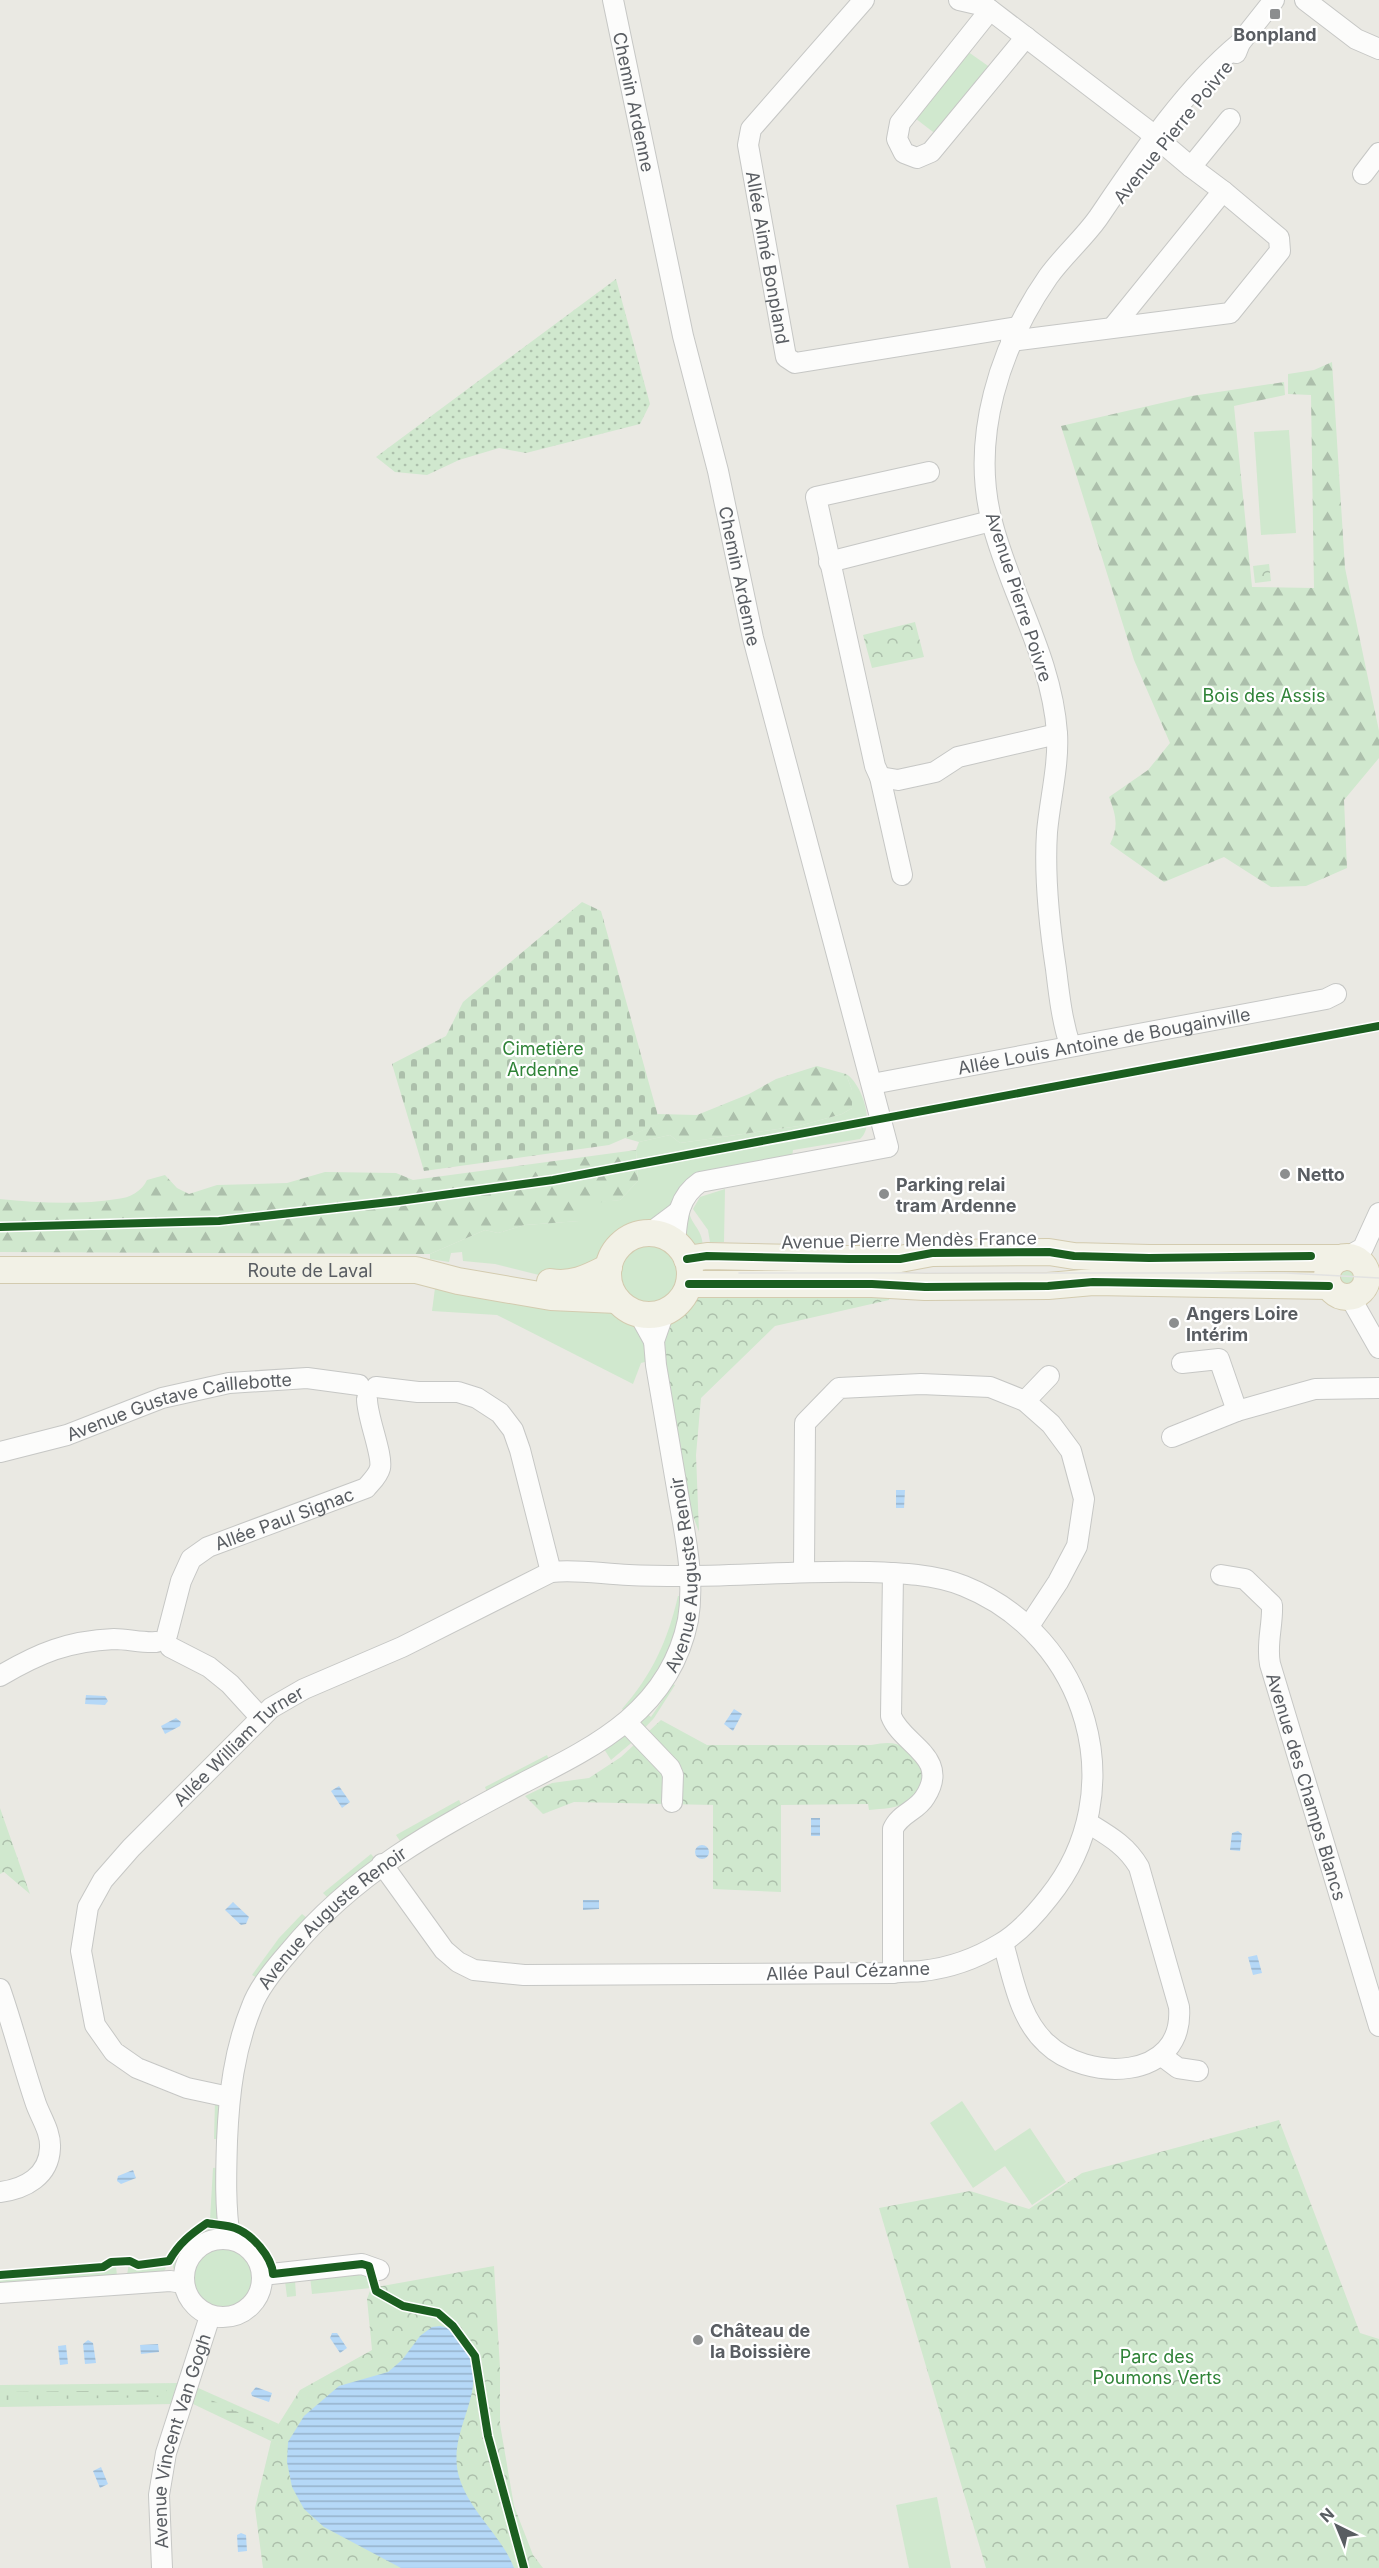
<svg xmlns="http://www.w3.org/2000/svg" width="1379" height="2568" font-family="Inter,sans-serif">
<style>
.grass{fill:#d0e8ce}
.forest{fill:url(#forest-firs)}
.wetland{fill:url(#wetland-marsh)}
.cemetery{fill:url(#cemetery-stones)}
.park{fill:url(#park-crowns)}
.garden{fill:url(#garden-dots)}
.water{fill:url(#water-rules)}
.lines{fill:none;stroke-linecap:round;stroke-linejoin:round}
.minor-casing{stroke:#c6c7c5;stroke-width:22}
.major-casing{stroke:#d3cbaf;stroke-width:28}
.minor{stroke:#fcfcfb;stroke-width:20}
.major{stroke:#f2f1e6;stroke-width:26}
.tram{stroke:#e2e2e1;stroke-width:1.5}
.cycleway-casing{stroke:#fff;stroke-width:11}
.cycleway{stroke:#1b5e20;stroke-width:8}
.poi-dot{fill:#8c8e8f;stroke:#fff;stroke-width:2}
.labels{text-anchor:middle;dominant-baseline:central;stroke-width:4.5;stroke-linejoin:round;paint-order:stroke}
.poi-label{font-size:18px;font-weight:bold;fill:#595d62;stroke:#fff;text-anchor:start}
.street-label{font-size:18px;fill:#595d62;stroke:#fff}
.park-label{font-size:18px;fill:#2f8337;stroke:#fff}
</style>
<defs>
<pattern id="forest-firs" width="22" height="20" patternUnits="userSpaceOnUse" patternTransform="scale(1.5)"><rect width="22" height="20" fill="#d0e8ce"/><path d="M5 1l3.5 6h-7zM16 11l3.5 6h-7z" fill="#acbfab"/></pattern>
<pattern id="wetland-marsh" width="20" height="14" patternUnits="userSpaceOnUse" patternTransform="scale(1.5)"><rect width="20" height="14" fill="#d0e8ce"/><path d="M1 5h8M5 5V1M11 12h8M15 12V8" fill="none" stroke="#acbfab"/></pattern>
<pattern id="cemetery-stones" width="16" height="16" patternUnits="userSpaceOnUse" patternTransform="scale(1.5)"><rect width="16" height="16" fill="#d0e8ce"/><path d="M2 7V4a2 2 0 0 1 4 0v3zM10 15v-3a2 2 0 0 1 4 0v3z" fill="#acbfab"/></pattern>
<pattern id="park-crowns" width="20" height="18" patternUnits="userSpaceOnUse" patternTransform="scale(1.5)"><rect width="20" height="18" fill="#d0e8ce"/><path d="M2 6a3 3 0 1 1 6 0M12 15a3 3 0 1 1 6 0" fill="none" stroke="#acbfab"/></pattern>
<pattern id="garden-dots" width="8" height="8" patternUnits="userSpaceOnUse" patternTransform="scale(1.5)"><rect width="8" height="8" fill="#d0e8ce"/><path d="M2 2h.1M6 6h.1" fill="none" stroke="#acbfab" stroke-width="1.8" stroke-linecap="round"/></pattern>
<pattern id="water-rules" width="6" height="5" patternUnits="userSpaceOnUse" patternTransform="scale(1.5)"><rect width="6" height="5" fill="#b5d8f7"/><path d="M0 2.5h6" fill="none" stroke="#96b2cb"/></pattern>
</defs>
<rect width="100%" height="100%" fill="#eae9e3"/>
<g class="grass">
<polygon points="964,49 991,68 937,135 911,115"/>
<polygon points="1289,430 1296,533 1261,535 1254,432"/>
<path d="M846 1074C862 1083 876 1126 860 1139L793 1150 792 1157 711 1172 659 1220 623 1229 605 1248 597 1263 585 1272 543 1276 495 1264 463 1261 462 1252 451 1253 449 1262 430 1259V1254L485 1230 498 1233 525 1225 579 1221 594 1202 620 1200 638 1181 636 1150 639 1142 670 1135 680 1143 799 1126 842 1114 852 1108V1090Z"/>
<polygon points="725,1189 724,1242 710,1242 708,1230 693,1209 700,1197"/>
<path d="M688 1209C692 1228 703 1227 703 1250L691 1245 685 1236Z"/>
<circle cx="649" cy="1273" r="33"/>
<circle cx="1347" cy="1275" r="11"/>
<polygon points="435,1288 459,1295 460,1289 613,1311 636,1326 643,1336 649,1361 641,1363 633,1384 497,1315 432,1311"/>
<path d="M678 1596H680C679 1645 655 1677 627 1714L622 1709C652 1675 668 1640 678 1596Z"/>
<polygon points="668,1682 675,1685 654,1718 640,1733 634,1727 646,1713 651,1717 670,1689 665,1686"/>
<polygon points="629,1732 636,1739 611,1760 604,1749"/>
<polygon points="547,1755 550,1762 488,1795 485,1787"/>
<polygon points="459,1800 462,1806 400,1841 396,1835"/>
<polygon points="371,1854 375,1859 328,1898 323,1893"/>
<polygon points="302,1914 307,1918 259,1979 252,1975 279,1938"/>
<polygon points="215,2101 222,2112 222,2139 214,2139"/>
<polygon points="962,2101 995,2151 1030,2128 1066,2182 1032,2205 1005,2166 973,2188 930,2123"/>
<polygon points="221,2167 217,2222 210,2220 213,2168"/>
<path d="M209 2227 213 2229 189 2247 173 2269C172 2248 194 2237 209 2227Z"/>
<circle cx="222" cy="2279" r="33"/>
<polygon points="129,2263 139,2267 163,2265 166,2268 163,2273 127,2275"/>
<polygon points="113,2264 116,2266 117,2276 0,2285 0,2277 103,2269"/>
<polygon points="365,2272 371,2288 312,2294 310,2276"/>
<path d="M272 2279C270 2306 248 2330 220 2327L239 2321 257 2309Z"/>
<polygon points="295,2280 296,2296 287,2297 285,2281"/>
<polygon points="181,2383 174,2404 0,2407 0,2385"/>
<polygon points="196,2387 279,2424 271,2441 191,2403"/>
<polygon points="937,2497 951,2568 909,2568 896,2505"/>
</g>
<g class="forest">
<path d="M1332 362 1345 568 1379 731V758L1344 800 1347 868 1306 886 1271 887 1224 857 1164 882 1110 844C1119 827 1116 815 1109 797L1148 770 1170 743 1134 660 1061 426 1192 396 1284 382 1285 395 1234 406 1252 587 1314 588 1311 395 1288 394V374L1314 370Z"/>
<polygon points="817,1066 846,1074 852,1090 852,1108 842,1114 799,1126 680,1143 670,1135 639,1142 625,1138 659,1123 657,1114 697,1115 749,1094 776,1079"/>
<path d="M636 1150 638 1181 620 1200 594 1203 580 1221 525 1225 498 1233 485 1230 430 1254 0 1252V1199C38 1203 80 1205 117 1199 130 1198 142 1191 147 1180L165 1175 177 1188 189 1194 217 1185 287 1183 325 1172 396 1173 413 1180Z"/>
</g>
<g class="wetland">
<polygon points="167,2390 163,2397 0,2400 0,2392"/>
<polygon points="198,2394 269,2426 267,2432 196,2399"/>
</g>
<polygon class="cemetery" points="582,902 601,911 660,1123 609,1145 424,1171 392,1064 446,1036 463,1002"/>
<g class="park">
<polygon points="1269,564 1271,581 1255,583 1253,566"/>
<polygon points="915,622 924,657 872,668 863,635"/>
<polygon points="702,1292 890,1292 889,1300 775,1326 701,1398 696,1455 699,1532 688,1503 662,1354 664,1334 669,1321 681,1315"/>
<path d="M661 1720 707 1745H871C899 1739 903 1746 923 1763L924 1785C902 1809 900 1807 869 1810L868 1804 781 1805V1892L713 1889V1805L574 1802 543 1814 525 1796 552 1783 589 1778 621 1757Z"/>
<polygon points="0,1808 30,1894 4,1872 0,1874"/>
<polygon points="1279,2120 1360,2333 1379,2339 1379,2568 986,2568 879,2208 970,2191 1029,2209 1082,2173"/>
<polygon points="494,2266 500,2368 500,2424 514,2506 533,2555 543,2568 263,2568 255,2508 273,2433 300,2390 372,2350 367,2299 371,2288"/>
</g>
<polygon class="garden" points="616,279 650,404 640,424 526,453 499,448 459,460 427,475 395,472 376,457"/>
<g class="water">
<polygon points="896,1490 905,1490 904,1508 896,1508"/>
<polygon points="86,1695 105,1696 108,1701 105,1705 85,1704"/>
<polygon points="734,1709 742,1714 733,1731 724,1724"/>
<polygon points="176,1718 181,1722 180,1726 165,1734 161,1726"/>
<polygon points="339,1786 350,1802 342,1808 331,1791"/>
<rect x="811" y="1818" width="9" height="18"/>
<polygon points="1238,1831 1242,1834 1240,1851 1230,1850 1232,1833"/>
<circle cx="702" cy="1852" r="7"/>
<polygon points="583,1900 599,1900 599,1909 583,1910"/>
<polygon points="233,1902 249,1917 246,1924 241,1925 225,1910"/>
<polygon points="1257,1955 1262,1973 1253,1975 1248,1957"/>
<polygon points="133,2170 136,2178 121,2184 117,2181 118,2176"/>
<path d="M440 2326C452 2328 458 2335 464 2345 492 2391 448 2425 458 2473 467 2510 501 2534 514 2568H401L324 2527 304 2509 292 2487 287 2462 288 2442 304 2416 339 2386 388 2372 402 2360 420 2336 432 2327Z"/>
<polygon points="332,2333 337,2333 347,2348 340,2353 330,2338"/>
<polygon points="88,2340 93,2343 96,2363 85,2364 83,2344"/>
<polygon points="158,2344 159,2352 141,2354 140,2345"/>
<polygon points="66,2345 68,2364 60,2365 58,2346"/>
<polygon points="256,2387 272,2393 269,2402 252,2396 251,2393"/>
<polygon points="101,2467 108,2484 100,2488 93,2471"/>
<polygon points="241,2533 246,2535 247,2551 238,2552 237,2535"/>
</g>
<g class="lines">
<g class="minor-casing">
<g id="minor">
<path id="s1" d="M613 0 683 336 718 471 753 638 888 1147 700 1182C678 1197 677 1218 675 1243"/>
<path id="s2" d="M864 0 751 129 748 145 786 357 795 363 1017 327"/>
<polyline points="959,0 985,6 1146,129 1191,167 1230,119"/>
<polyline points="1305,0 1356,39 1379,49"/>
<polyline points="990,10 900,123 897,139 904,153 917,158 931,152 1026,37"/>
<polyline points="1236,53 1240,43 1274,0"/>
<polyline points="1363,174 1379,153"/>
<polyline points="1113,327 1223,191 1191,167"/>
<polyline points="1011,341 1230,313 1280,251 1279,238 1223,191"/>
<polyline points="829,562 991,521"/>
<polyline points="880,777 898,780 935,772 958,757 1057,734"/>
<polyline points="902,875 880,777 875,766 816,497 929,472"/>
<path d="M1070 1045C1062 1021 1059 994 1056 969 1049 923 1044 878 1047 832 1050 799 1059 765 1057 733 1052 658 1010 593 992 522 970 438 1000 346 1048 277 1063 256 1083 239 1098 218 1138 159 1185 88 1240 43"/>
<path id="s3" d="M872 1084 1326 999 1336 994"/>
<polyline points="650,1233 678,1212"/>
<polyline points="1347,1257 1363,1248 1379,1213"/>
<polyline points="1350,1297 1379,1348"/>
<polyline points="639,1314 654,1341"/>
<polyline points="1182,1363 1219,1359 1237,1411 1315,1389 1379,1388"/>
<polyline points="376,1387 418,1392 458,1392 477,1398 500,1413 513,1430 520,1450 551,1572"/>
<polyline points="1025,1401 1049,1376"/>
<polyline points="1172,1437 1237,1411"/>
<path id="s4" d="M0 1452 67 1435 162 1398 229 1383 307 1378 359 1385"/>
<polyline points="804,1570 805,1423 839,1388 921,1384 990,1387 1025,1401 1051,1424 1071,1451 1084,1499 1077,1546 1058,1582 1029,1626"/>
<path d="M893 1573 891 1716C902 1745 951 1757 925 1797 917 1811 900 1813 893 1829V1973"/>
<path id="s5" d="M1221 1575 1245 1579 1272 1605C1273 1625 1266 1644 1270 1664L1379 2026"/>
<path id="s6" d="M167 1635 181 1581 191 1559 208 1547 366 1488C371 1482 378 1476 380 1468 383 1455 367 1417 367 1399"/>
<polyline points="170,1647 209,1667 230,1684 261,1718"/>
<path d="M0 1676C39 1653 68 1641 114 1639 128 1639 142 1643 156 1642"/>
<polyline points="627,1723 670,1768 673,1775 672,1802"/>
<path d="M1003 1943C1013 1977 1019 2018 1046 2043 1086 2082 1185 2082 1179 2007L1139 1867C1126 1845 1109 1836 1088 1823"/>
<path d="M0 1989C13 2026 23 2066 36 2104 41 2118 51 2132 50 2148 49 2176 25 2189 0 2192"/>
<polyline points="1162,2056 1178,2068 1198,2071"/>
<path id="s7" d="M229 2097 187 2088 137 2068 114 2052 95 2025 81 1951 88 1907 103 1880 131 1848 271 1708 304 1689 402 1647 551 1572C577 1569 602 1574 629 1575 648 1576 668 1576 687 1576 748 1576 807 1570 868 1572 900 1573 934 1574 964 1586 1088 1636 1134 1792 1049 1897 1035 1915 1019 1933 1000 1944 977 1958 949 1968 922 1971 912 1972 903 1971 893 1973L524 1975 474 1970 458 1962 444 1950 382 1864"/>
<circle cx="223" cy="2278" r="39"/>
<path id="s8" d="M230 2239C225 2206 226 2174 227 2141 229 2094 234 2050 252 2006 259 1987 275 1968 289 1952 354 1873 434 1830 523 1783 596 1746 670 1710 688 1620 695 1579 685 1535 678 1494 671 1451 663 1408 656 1365L654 1341 664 1312"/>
<polyline points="262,2275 362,2264 379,2270"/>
<polyline points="0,2293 170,2281 183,2283"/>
<path id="s9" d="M162 2568 159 2495 166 2453 210 2316"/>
</g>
</g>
<g class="major-casing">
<g id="major">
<circle cx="649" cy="1274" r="41"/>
<circle cx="1347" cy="1277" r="20"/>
<polyline points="687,1259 707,1256 849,1259 900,1259 932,1253 1049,1252 1074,1256 1149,1258 1341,1258"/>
<path id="s10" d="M0 1270H416L458 1281 551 1297 617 1300"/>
<path d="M550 1282C573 1286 589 1277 609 1267"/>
<polyline points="689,1284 872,1284 925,1287 1048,1286 1093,1282 1329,1286"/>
</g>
</g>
<use href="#minor" class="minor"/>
<use href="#major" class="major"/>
<polyline class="tram" points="739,1273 1286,1273 1379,1278"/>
<g class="cycleway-casing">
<g id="cycleway">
<polyline points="0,1227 219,1221 399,1201 553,1180 1379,1026"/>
<polyline points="687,1259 707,1256 849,1259 900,1259 932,1253 1049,1252 1074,1256 1149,1258 1311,1256"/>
<polyline points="689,1284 872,1284 925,1287 1048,1286 1093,1282 1329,1286"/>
<path d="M0 2275 103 2267 111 2262 130 2261 138 2265 169 2261C179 2243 191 2234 207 2223 216 2225 227 2225 235 2228 252 2234 272 2257 273 2274L362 2264 369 2266 376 2291 403 2306 438 2313 453 2326 475 2356 488 2436 524 2568"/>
</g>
</g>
<use href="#cycleway" class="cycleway"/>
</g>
<g class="poi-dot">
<rect x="1269" y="8" width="12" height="12" rx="3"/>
<circle cx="1285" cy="1174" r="6"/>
<circle cx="884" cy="1194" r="6"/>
<circle cx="1174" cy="1323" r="6"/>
<circle cx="698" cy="2340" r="6"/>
</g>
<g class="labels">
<g class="poi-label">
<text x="1275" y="34" text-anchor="middle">Bonpland</text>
<text x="1297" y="1174">Netto</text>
<text x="896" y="1184">Parking relai<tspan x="896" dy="21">tram Ardenne</tspan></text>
<text x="1186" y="1313">Angers Loire<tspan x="1186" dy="21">Intérim</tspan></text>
<text x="710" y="2330">Château de<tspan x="710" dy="21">la Boissière</tspan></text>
</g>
<g class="street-label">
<text stroke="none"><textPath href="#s1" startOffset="104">Chemin Ardenne</textPath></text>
<text transform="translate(1173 132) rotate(-51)">Avenue Pierre Poivre</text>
<text stroke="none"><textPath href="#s2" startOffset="302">Allée Aimé Bonpland</textPath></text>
<text stroke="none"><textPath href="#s1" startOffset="590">Chemin Ardenne</textPath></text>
<text transform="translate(1019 597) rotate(72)">Avenue Pierre Poivre</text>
<text stroke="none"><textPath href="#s3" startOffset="236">Allée Louis Antoine de Bougainville</textPath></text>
<text transform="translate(909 1240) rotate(-1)">Avenue Pierre Mendès France</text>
<text stroke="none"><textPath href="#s10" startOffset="310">Route de Laval</textPath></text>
<text stroke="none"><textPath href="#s4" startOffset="186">Avenue Gustave Caillebotte</textPath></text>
<text stroke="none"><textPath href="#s6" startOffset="182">Allée Paul Signac</textPath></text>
<text stroke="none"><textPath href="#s8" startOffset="879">Avenue Auguste Renoir</textPath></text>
<text stroke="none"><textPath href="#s7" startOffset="500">Allée William Turner</textPath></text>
<text stroke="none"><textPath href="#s5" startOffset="249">Avenue des Champs Blancs</textPath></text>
<text stroke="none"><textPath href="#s8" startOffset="357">Avenue Auguste Renoir</textPath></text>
<text transform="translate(848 1971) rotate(-2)">Allée Paul Cézanne</text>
<text stroke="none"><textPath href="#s9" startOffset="130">Avenue Vincent Van Gogh</textPath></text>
</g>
<g class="park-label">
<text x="1264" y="695">Bois des Assis</text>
<text x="543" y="1048">Cimetière<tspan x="543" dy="21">Ardenne</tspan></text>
<text x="1157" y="2356">Parc des<tspan x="1157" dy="21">Poumons Verts</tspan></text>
</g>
</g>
<g transform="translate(1337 2526) rotate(317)" stroke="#ffffff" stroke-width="4.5" paint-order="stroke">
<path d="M0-4.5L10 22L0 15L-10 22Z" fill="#595d62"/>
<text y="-9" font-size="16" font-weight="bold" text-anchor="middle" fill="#595d62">N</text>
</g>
</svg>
